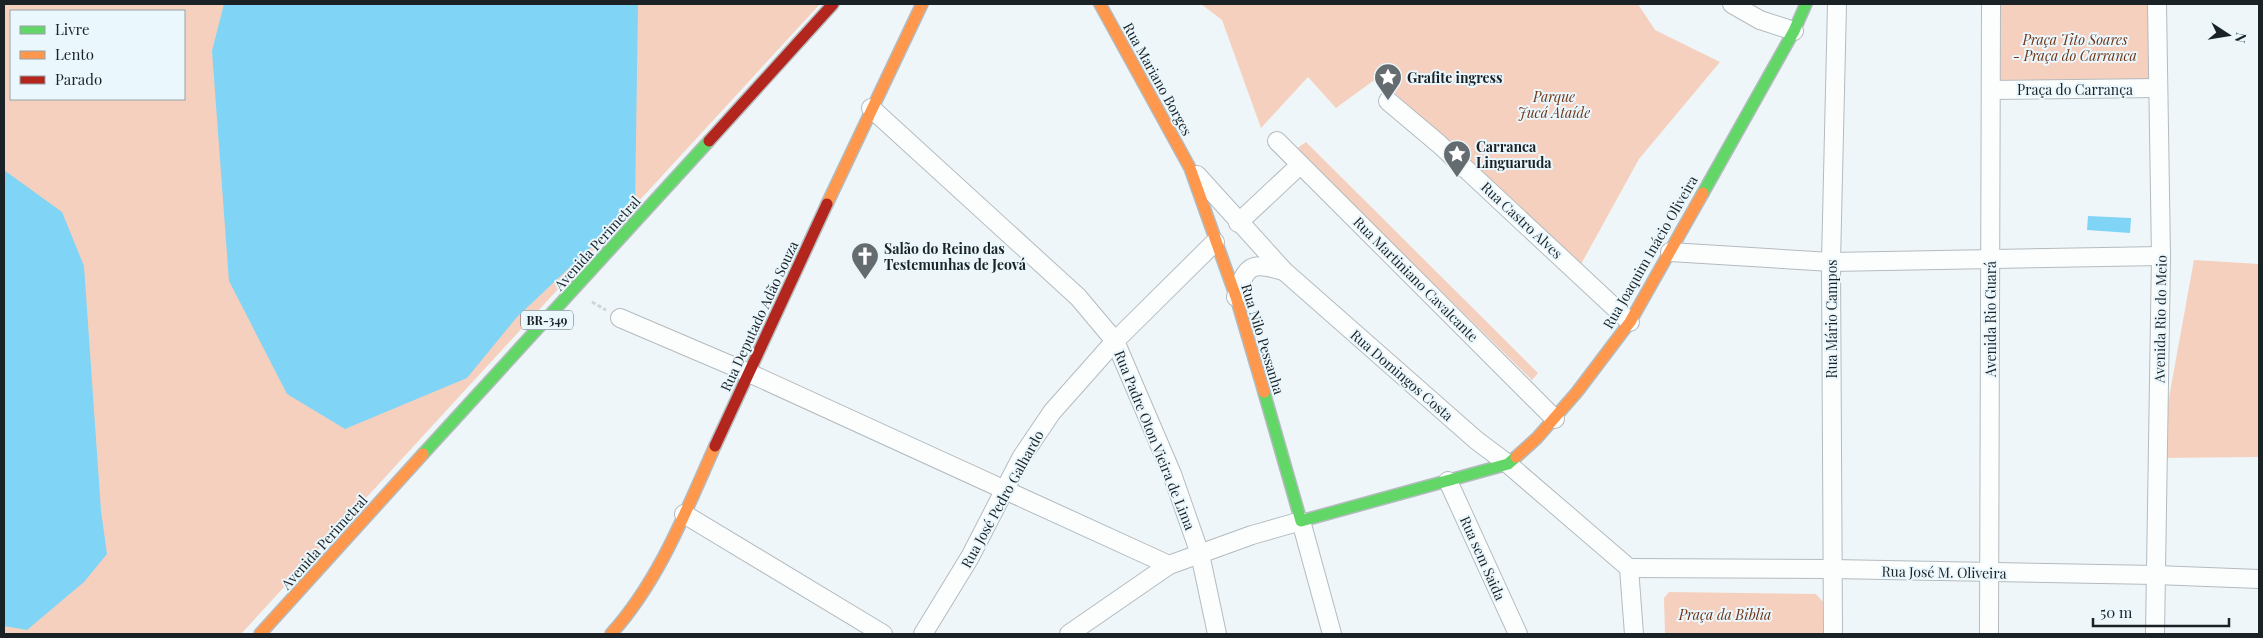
<svg xmlns="http://www.w3.org/2000/svg" width="2263" height="638" font-family="'Playfair Display',serif">
<style>
.green{fill:#f6d0be;fill-rule:evenodd}
.water{fill:#80d4f6}
.lines{fill:none;stroke-linecap:round;stroke-linejoin:round}
.street-casing{stroke:#b4bbbf;stroke-width:20}
.fast-casing{stroke:#b4bbbf;stroke-width:14}
.slow-casing{stroke:#b4bbbf;stroke-width:14}
.jam-casing{stroke:#b4bbbf;stroke-width:14}
.path{stroke:#d1d4d6;stroke-width:3;stroke-dasharray:4 2.5;stroke-linecap:butt}
.street{stroke:#fcfefe;stroke-width:18}
.fast{stroke:#63d668;stroke-width:11}
.slow{stroke:#ff974d;stroke-width:11}
.jam{stroke:#b3261e;stroke-width:11}
.labels{text-anchor:middle;dominant-baseline:central;stroke-width:4;stroke-linejoin:round;paint-order:stroke}
.shield{fill:#eaf7fd;stroke:#596266;stroke-width:1}
.shield-label{font-size:12px;font-weight:bold;fill:#1b2226}
.park-label{font-size:14px;font-style:italic;fill:#6f3516;stroke:#eaf7fd}
.poi-label{font-size:14px;font-weight:bold;fill:#1b2226;stroke:#eaf7fd;text-anchor:start}
.street-label{font-size:14px;fill:#1b2226;stroke:#eaf7fd}
</style>
<rect width="100%" height="100%" fill="#eef6f9"/>
<g class="green">
<path d="M4 4H820L241 634H4ZM11 11H184V99H11Z"/>
<polygon points="1201,4 1638,4 1655,30 1720,62 1639,159 1580,266 1387,86 1373,81 1336,108 1308,77 1261,128 1222,20"/>
<polygon points="1992,4 2153,4 2158,88 1991,90"/>
<polygon points="1306,142 1538,373 1532,380 1296,149"/>
<polygon points="2194,260 2259,264 2259,457 2158,458"/>
<polygon points="1669,592 1816,594 1824,603 1824,634 1665,634 1664,598"/>
</g>
<g class="water">
<polygon points="224,4 638,4 635,206 517,317 467,378 345,429 287,394 229,281 212,51"/>
<polygon points="4,170 62,212 84,266 101,511 107,554 84,582 27,630 4,626"/>
<polygon points="2088,216 2131,218 2130,233 2087,230"/>
</g>
<g class="lines">
<g class="street-casing">
<g id="street">
<polyline points="1732,4 1760,20 1794,31"/>
<polyline points="1991,90 2158,88"/>
<polyline points="1388,101 1439,144 1630,322"/>
<polyline points="871,108 1078,297 1115,341 1172,474 1200,554 1217,634"/>
<polyline points="1277,141 1555,419"/>
<polyline points="1197,175 1284,271 1476,440 1508,464 1629,568"/>
<polyline points="1238,223 1300,165"/>
<polyline points="1670,252 1831,262 2161,256"/>
<path d="M1236 297C1246 265 1251 261 1283 271"/>
<polyline points="620,318 749,373 1169,565"/>
<polyline points="1448,481 1518,634"/>
<polyline points="684,514 883,634"/>
<polyline points="1629,568 1832,569 2156,575 2259,579"/>
<polyline points="1629,568 1634,634"/>
<polyline points="923,634 970,557 1021,458 1052,412 1115,341 1215,242"/>
<polyline points="1069,634 1169,565 1252,535 1301,521 1332,634"/>
<polyline points="1833,634 1831,262 1837,4"/>
<polyline points="1989,634 1991,4"/>
<polyline points="2155,634 2161,256 2157,4"/>
</g>
</g>
<g class="fast-casing">
<g id="fast">
<polyline points="1703,193 1794,31 1806,4"/>
<polyline points="1264,392 1301,521 1508,464 1516,457"/>
<polyline points="423,454 709,141"/>
</g>
</g>
<g class="slow-casing">
<g id="slow">
<polyline points="1100,4 1190,168 1236,297 1264,392"/>
<polyline points="827,204 922,4"/>
<polyline points="1516,457 1537,438 1577,392 1630,322 1703,193"/>
<polyline points="260,634 423,454"/>
<path d="M611 634C659 581 686 511 715 446"/>
</g>
</g>
<g class="jam-casing">
<g id="jam">
<polyline points="709,141 833,4"/>
<polyline points="715,446 827,204"/>
</g>
</g>
<polyline class="path" points="592,302 606,310"/>
<use href="#street" class="street"/>
<use href="#fast" class="fast"/>
<use href="#slow" class="slow"/>
<use href="#jam" class="jam"/>
</g>
<defs>
<g id="sight-pin" transform="scale(1.4375)"><path d="M0 17L-7.5 6A9.5 9.5 0 1 1 7.5 6Z" fill="#656c70" stroke="#eaf7fd"/><path d="M0-6L1.8-2.2L6-1.7L2.9 1.2L3.7 5.4L0 3.3L-3.7 5.4L-2.9 1.2L-6-1.7L-1.8-2.2Z" fill="#fff"/></g>
<g id="church-pin" transform="scale(1.4375)"><path d="M0 17L-7.5 6A9.5 9.5 0 1 1 7.5 6Z" fill="#656c70" stroke="#eaf7fd"/><path d="M-1.2-6h2.4v3.5h3.3v2.4h-3.3V6h-2.4V-.1h-3.3v-2.4h3.3Z" fill="#fff"/></g>
</defs>
<g fill-rule="evenodd">
<use href="#sight-pin" x="1388" y="77"/>
<use href="#sight-pin" x="1457" y="154"/>
<use href="#church-pin" x="865" y="256"/>
</g>
<g class="labels">
<rect class="shield" x="521" y="310.5" width="52" height="19" rx="4"/>
<g class="shield-label">
<text x="547" y="320">BR-349</text>
</g>
<g class="park-label">
<text x="2075" y="39">Praça Tito Soares<tspan x="2075" dy="16">- Praça do Carranca</tspan></text>
<text x="1554" y="96">Parque<tspan x="1554" dy="16">Jucá Ataíde</tspan></text>
<text x="1725" y="614">Praça da Biblia</text>
</g>
<g class="poi-label">
<text x="1407" y="77">Grafite ingress</text>
<text x="1476" y="146">Carranca<tspan x="1476" dy="16">Linguaruda</tspan></text>
<text x="884" y="248">Salão do Reino das<tspan x="884" dy="16">Testemunhas de Jeová</tspan></text>
</g>
<g class="street-label">
<text transform="translate(1158 79) rotate(61)">Rua Mariano Borges</text>
<text x="2075" y="89">Praça do Carrança</text>
<text transform="translate(1522 220) rotate(43)">Rua Castro Alves</text>
<text transform="translate(597 243) rotate(-48)">Avenida Perimetral</text>
<text transform="translate(1650 252) rotate(-60)">Rua Joaquim Inácio Oliveira</text>
<text transform="translate(1416 279) rotate(45)">Rua Martiniano Cavalcante</text>
<text transform="translate(759 316) rotate(-65)">Rua Deputado Adão Souza</text>
<text transform="translate(1831 319) rotate(-90)">Rua Mário Campos</text>
<text transform="translate(1990 319) rotate(-90)">Avenida Rio Guará</text>
<text transform="translate(2160 319) rotate(-89)">Avenida Rio do Meio</text>
<text transform="translate(1263 339) rotate(73)">Rua Nilo Pessanha</text>
<text transform="translate(1402 375) rotate(41)">Rua Domingos Costa</text>
<text transform="translate(1155 440) rotate(68)">Rua Padre Oton Vieira de Lima</text>
<text transform="translate(1002 499) rotate(-61)">Rua José Pedro Galhardo</text>
<text transform="translate(324 542) rotate(-48)">Avenida Perimetral</text>
<text transform="translate(1483 558) rotate(66)">Rua sem Saida</text>
<text transform="translate(1944 572) rotate(1)">Rua José M. Oliveira</text>
</g>
</g>
<rect width="2263" height="638" fill="none" stroke="#1b2226" stroke-width="10"/>
<rect x="10" y="10" width="175" height="90" fill="#eaf7fd" stroke="#97a2a7"/>
<rect x="20" y="26" width="25" height="8" fill="#63d668" stroke="#97a2a7"/>
<text x="55" y="35" font-size="15" fill="#1b2226">Livre</text>
<rect x="20" y="51" width="25" height="8" fill="#ff974d" stroke="#97a2a7"/>
<text x="55" y="60" font-size="15" fill="#1b2226">Lento</text>
<rect x="20" y="76" width="25" height="8" fill="#b3261e" stroke="#97a2a7"/>
<text x="55" y="85" font-size="15" fill="#1b2226">Parado</text>
<g transform="translate(2228 35) rotate(102)" stroke="#eaf7fd" stroke-width="4" paint-order="stroke">
<path d="M0-4L9 19L0 12L-9 19Z" fill="#1b2226"/>
<text y="-8" font-size="14" font-weight="bold" text-anchor="middle" fill="#1b2226">N</text>
</g>
<path d="M2093 618v8h136v-8" fill="none" stroke="#1b2226" stroke-width="2.5"/>
<text x="2100" y="618" font-size="15" fill="#1b2226" stroke="#eaf7fd" stroke-width="4" paint-order="stroke">50 m</text>
</svg>
